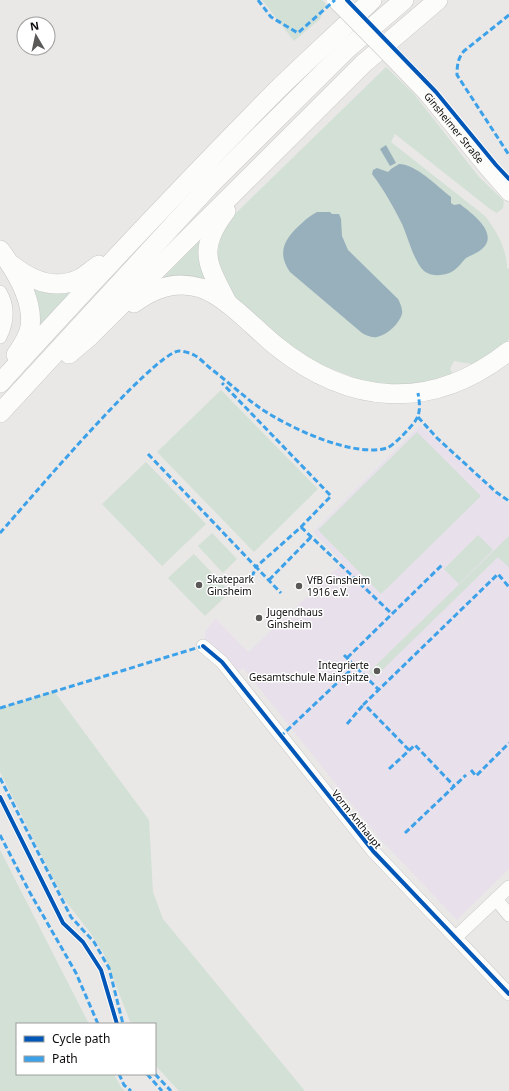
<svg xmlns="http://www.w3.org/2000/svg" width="509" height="1091" font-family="'Noto Sans',sans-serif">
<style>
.education{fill:#e8e0ea}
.green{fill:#d2e0d6}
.water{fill:#98b0bc}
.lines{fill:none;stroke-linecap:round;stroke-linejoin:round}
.minor-casing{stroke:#c7c6c5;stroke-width:14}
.major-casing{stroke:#c7c6c5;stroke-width:17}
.highway-casing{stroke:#c7c6c5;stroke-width:20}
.minor{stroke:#fcfcfb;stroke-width:13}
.major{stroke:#fcfcfb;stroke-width:16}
.highway{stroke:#fcfcfb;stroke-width:19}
.major-bridge-casing{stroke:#c7c6c5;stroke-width:17;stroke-linecap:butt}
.major-bridge{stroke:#fcfcfb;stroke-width:16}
.quiet{stroke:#3ca1e9;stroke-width:3;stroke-dasharray:6 3;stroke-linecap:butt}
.cycleway-casing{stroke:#fff;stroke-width:6}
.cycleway{stroke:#0057b8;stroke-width:4}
.poi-dot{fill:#5a5958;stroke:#fff;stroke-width:1.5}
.labels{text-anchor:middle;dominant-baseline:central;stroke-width:3;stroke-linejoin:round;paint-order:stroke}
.street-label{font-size:10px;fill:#0d0c0b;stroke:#fff}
.poi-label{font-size:10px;fill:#0d0c0b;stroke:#fff;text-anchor:start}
</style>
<rect width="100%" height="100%" fill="#e9e8e7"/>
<polygon class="education" points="420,425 509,505 509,869 457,920 379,838 243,668 236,674 205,640 205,632 209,626 216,619 248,652 343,563 313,532"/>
<g class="green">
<polygon points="262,0 322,0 326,4 320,19 294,41"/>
<path d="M386 67 414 94 479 177 504 201 503 208 497 213 490 209 395 134 391 142 485 216C496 230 507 249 507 268L509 269V339L502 347 472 364 454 361 450 369 452 372 450 376 408 388 366 382 327 367 293 349 257 318 233 294 223 279 217 256 221 236 232 217Z"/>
<polygon points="202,238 210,281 161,280"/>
<polygon points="31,283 80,284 34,336"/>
<polygon points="221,390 318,489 254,552 157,452"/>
<polygon points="417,432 481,496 381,594 318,530"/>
<polygon points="146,462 206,524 162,566 102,504"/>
<polygon points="212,533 237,559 223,573 198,546"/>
<polygon points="478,535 493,550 459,584 444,569"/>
<polygon points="508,537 509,538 509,567 498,557 375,677 369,672"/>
<polygon points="194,554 230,592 205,616 168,578"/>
<polygon points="54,691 149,820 153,892 163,919 305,1091 179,1091 155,1065 155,1024 131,1024 103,952 89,931 63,898 0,772 0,708"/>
<polygon points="0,850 89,1024 17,1024 17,1074 114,1074 121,1087 125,1091 0,1091"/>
</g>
<g class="water">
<polygon points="386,145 396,163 390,166 380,149"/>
<path d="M399 164C416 164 438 187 451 197V203L454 205 460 204C471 213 500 233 482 249 478 253 471 255 466 258 462 262 458 268 453 271 446 276 431 277 424 271 414 262 408 237 402 224 393 206 384 190 372 174L373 170 377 168 388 172 391 169Z"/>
<path d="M317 212H330L332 214H339L341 219 342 236 348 250 398 299C400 303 403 309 402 314 399 324 387 335 377 337 371 338 366 335 362 333L290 272C276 252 285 238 302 223 306 219 311 215 317 212Z"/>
</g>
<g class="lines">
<g class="minor-casing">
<g id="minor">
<path d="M0 292C9 307 8 321 0 337"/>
<polyline points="203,646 222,662 373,851 509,994"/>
<polyline points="496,899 509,915"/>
<polyline points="456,937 509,887"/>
</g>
</g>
<g class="major-casing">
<g id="major">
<path id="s1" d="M398 64 426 93 487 168 509 193"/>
</g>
</g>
<g class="highway-casing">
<g id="highway">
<path d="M226 211C196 250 208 265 228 304"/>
<path d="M0 250C15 270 34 300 30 327 28 338 22 346 16 355"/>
<path d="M12 265C32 281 56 291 81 278 87 274 93 269 99 265"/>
<path d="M134 303C154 288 176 280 201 288 227 297 254 328 275 345 350 406 432 412 509 351"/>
<polyline points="69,354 89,337 363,64 438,0"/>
<path d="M0 383C91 283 183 185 278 89 309 59 341 30 372 0"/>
<polyline points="0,413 211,184 347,49 404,0"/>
</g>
</g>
<use href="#minor" class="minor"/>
<use href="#major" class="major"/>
<use href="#highway" class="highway"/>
<g class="major-bridge-casing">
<polyline id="major-bridge" points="335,0 398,64"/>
</g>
<use href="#major-bridge" class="major-bridge"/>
<g class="quiet">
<polyline points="258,0 271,17 298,33 335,0"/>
<path d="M509 15 464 51C458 58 457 65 457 75L509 155"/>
<polyline points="418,417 437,438 496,492 509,501"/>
<polyline points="148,454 256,567 301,527 331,496 222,383"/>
<polyline points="301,527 392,614"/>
<path d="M0 533C25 505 153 353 179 351 183 351 191 353 194 355 200 358 205 364 210 368 227 381 243 396 260 408 288 427 352 458 387 448 392 446 399 439 403 435 418 419 422 416 418 393"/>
<polyline points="252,577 256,567 281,593"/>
<polyline points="269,580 311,537"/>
<polyline points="344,655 379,690"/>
<polyline points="347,658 443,564"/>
<polyline points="0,708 203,646"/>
<polyline points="347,724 364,704"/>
<polyline points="280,737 355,666"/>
<polyline points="409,750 364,704 498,574 509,587"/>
<polyline points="389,769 415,745 454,786"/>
<polyline points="471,770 476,776 509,743"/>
<polyline points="0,778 71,917 94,942 109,968 123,1024"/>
<polyline points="405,833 466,775"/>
<polyline points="0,835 29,891 76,973 98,1024"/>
<polyline points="119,1074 124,1085 131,1091"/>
<polyline points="147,1074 162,1091"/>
<polyline points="155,1074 171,1091"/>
</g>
<g class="cycleway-casing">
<g id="cycleway">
<polyline points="347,0 436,92 496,165 509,179"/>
<polyline points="203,646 222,662 373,851 509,994"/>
<polyline points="0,797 63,923 83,942 101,970 117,1024"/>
</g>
</g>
<use href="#cycleway" class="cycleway"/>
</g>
<g class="poi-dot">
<circle cx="199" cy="585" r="4"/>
<circle cx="299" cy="586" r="4"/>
<circle cx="259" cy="618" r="4"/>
<circle cx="377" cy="671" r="4"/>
</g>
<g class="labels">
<g class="street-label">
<text stroke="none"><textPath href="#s1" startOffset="85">Ginsheimer Straße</textPath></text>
<text transform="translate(357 819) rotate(51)">Vorm Anthaupt</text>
</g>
<g class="poi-label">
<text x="207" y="579">Skatepark<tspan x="207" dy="12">Ginsheim</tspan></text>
<text x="307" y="580">VfB Ginsheim<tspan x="307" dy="12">1916 e.V.</tspan></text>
<text x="267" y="612">Jugendhaus<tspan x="267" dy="12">Ginsheim</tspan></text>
<text x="369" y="665" text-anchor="end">Integrierte<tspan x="369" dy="12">Gesamtschule Mainspitze</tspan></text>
</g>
</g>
<rect x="16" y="1023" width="140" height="52" fill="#ffffff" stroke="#9e9e9d"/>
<rect x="24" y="1036" width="20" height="6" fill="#0057b8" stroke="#9e9e9d"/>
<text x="52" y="1043" font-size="12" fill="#0d0c0b">Cycle path</text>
<rect x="24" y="1056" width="20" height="6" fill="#3ca1e9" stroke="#9e9e9d"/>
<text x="52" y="1063" font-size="12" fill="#0d0c0b">Path</text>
<g transform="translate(36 36) rotate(351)"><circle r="19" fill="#ffffff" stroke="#9e9e9d"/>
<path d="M0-3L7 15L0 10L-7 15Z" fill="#5a5958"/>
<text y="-6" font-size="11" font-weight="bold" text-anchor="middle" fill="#0d0c0b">N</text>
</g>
</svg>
